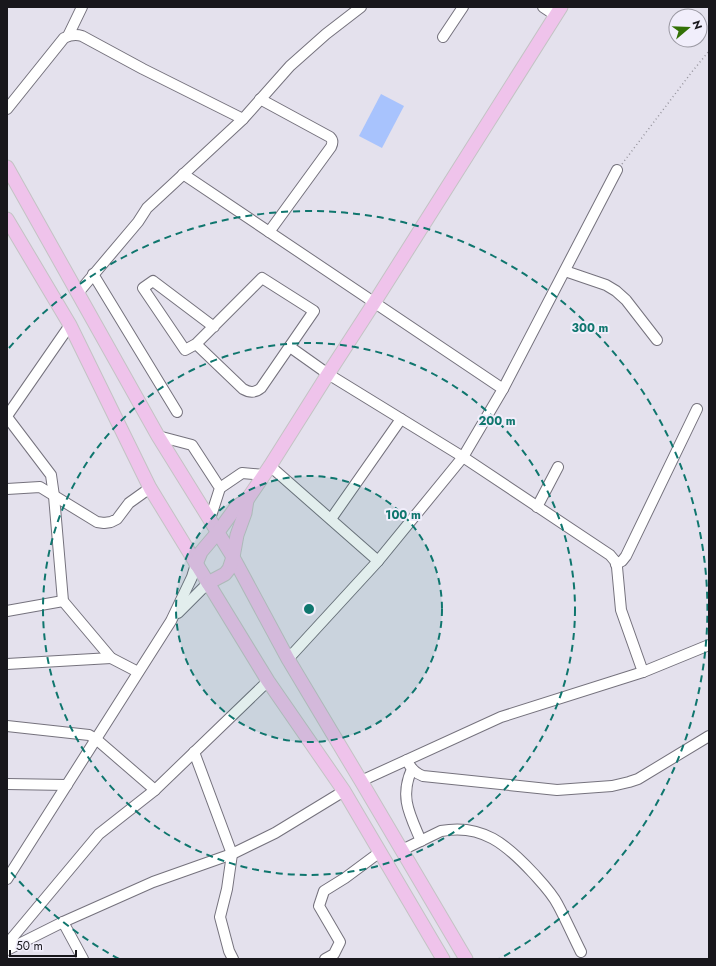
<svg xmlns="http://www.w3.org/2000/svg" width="716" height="966" font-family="Jost,sans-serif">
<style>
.building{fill:#a8c3fd}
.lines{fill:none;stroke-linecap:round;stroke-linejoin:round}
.minor-casing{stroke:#75727d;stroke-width:12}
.major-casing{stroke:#c3c3c4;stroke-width:15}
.path{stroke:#96949d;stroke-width:1.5;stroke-dasharray:1 3;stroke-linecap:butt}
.minor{stroke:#fff;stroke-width:10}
.major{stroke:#efc3eb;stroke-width:13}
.ring{fill:none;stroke:#0f766e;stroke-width:2;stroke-dasharray:7 5}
.centre{fill:#0f766e;stroke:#f1eefb;stroke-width:2}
.ring-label{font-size:12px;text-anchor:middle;font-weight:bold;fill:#0f766e;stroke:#f1eefb;stroke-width:4;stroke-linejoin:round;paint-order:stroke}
</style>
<rect width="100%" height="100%" fill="#e4e1ed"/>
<polygon class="building" points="381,94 404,106 382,148 359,136"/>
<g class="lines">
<g class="minor-casing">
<g id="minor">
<polyline points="543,7 555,15"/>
<polyline points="68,36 82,7"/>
<polyline points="443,37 463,7"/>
<path d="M260 99 330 137C333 140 333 143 331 147L269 232"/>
<path d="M7 109 64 38C70 35 75 34 82 36L143 69 243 119"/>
<polyline points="183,174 503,389"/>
<polyline points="565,271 606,285 616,291 626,300 657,340"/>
<polyline points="93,274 177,412"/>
<polyline points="78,293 138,222 147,208 243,119 290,66 326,34 361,7"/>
<path d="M196 344 243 389C250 393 255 393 261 388L314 311 262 278 196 344 185 350 143 288 153 281 214 327"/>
<polyline points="290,347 328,374 463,457 610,555 615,561 617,567 621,610 643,672 501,717 361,781"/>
<polyline points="7,416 70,325"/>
<polyline points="7,417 51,475 54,496 63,601 111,658 138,672"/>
<polyline points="158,436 192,445 220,488 210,519"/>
<polyline points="270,466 378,561"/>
<polyline points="220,488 242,473 264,475"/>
<polyline points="7,489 40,487 97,522 104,523 111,522 117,519 129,503 150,488"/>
<polyline points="537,507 558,467"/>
<polyline points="331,519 401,419"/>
<polyline points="616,564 622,561 626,556 697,409"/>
<polyline points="7,611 63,601"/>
<polyline points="178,613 208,583"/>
<polyline points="288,659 378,561 463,457 503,389 617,170"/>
<polyline points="7,664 111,658"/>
<polyline points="643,672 709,645"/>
<polyline points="7,726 89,735 96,739 155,790"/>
<polyline points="194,752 232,854 227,889 220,917 229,951 233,959"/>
<path d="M407 760C410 768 415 773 423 776L557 790 612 786 629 782 638 779 709 736"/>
<path d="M412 769C399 797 410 815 421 841"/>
<polyline points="7,784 67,785"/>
<path d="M402 850 441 831C482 823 507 845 533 873 542 883 552 893 558 905 566 920 573 936 581 952"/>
<polyline points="7,879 171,621 192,577 196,564"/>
<polyline points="63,922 83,959"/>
<polyline points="7,944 99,834 155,790 268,681"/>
<polyline points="7,950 63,922 153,882 232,854 275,833 344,791"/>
<polyline points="325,959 334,954 340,942 319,906 324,891 345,878 380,852"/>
</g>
</g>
<g class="major-casing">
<g id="major">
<polyline points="7,167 158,436 233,557 288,659 361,781 466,959"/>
<polyline points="7,219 70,325 150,488 268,681 344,791 443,959"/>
<polyline points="196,564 201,552 218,532 237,506 247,500 270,466 328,374 374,303 561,7"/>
<polyline points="208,583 225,574 229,569 233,557 237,535 245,513 247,500"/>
</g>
</g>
<polyline class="path" points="622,164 691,73 709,51"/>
<use href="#minor" class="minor"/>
<use href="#major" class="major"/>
</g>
<circle cx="309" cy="609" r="133" fill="#0f766e" fill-opacity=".12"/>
<g class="ring">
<circle cx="309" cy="609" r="133"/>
<circle cx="309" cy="609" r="266"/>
<path d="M119 959A398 398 0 0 1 9 870M9 348A398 398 0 1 1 499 959"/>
</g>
<circle cx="309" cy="609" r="6" class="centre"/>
<g class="ring-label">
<text x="590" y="332">300 m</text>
<text x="497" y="425">200 m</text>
<text x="403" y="519">100 m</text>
</g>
<rect width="716" height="966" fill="none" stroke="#18171c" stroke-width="16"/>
<g transform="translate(688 28) rotate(71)"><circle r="19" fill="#f1eefb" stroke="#9a98a2"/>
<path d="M0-3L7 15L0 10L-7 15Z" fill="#337106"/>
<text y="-6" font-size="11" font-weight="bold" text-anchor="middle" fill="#18171c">N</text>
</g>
<path d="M10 950v6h66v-6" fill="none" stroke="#18171c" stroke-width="2"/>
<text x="16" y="950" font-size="12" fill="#18171c" stroke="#f1eefb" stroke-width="3" paint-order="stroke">50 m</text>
</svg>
